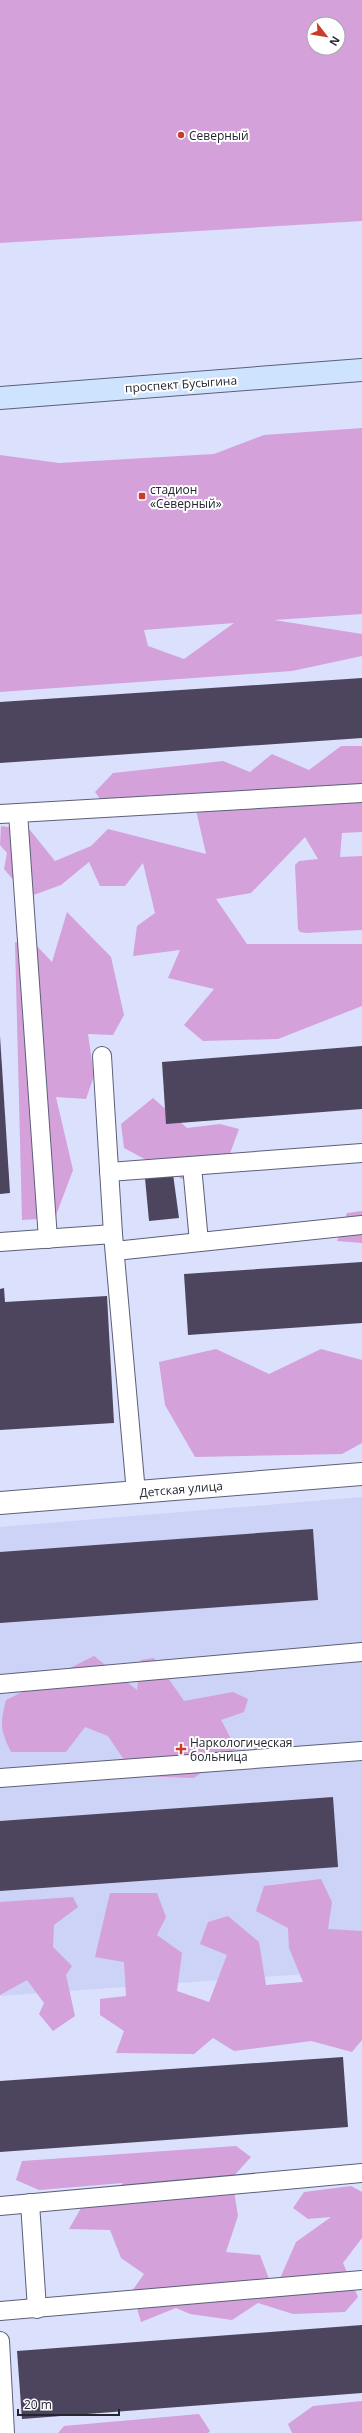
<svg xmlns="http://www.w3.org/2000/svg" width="362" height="2433" font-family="'Open Sans',sans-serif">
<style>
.built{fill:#ccd3f6}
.green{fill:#d4a1db;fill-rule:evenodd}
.building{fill:#4d455d}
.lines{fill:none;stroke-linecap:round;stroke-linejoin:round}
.service-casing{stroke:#5c6078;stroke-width:20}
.minor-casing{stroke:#5c6078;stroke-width:24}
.secondary-casing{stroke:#5c6078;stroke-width:24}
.service{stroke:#fff;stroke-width:18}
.minor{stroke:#fff;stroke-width:22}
.secondary{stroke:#cee4fe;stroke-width:22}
.poi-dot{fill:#c83c2a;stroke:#fff;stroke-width:1.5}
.labels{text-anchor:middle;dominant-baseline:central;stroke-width:4;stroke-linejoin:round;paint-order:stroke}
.poi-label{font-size:12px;fill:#232530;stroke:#fff;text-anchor:start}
.street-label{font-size:12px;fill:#232530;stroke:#fff}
</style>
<rect width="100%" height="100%" fill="#dbe0fd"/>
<polygon class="built" points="362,1497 362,1970 0,1996 0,1527"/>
<g class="green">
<path d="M0 0H362V221L0 243ZM314 24H338V48H314Z"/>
<path d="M362 428V614L274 620 362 634V656L292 671 0 692V455L59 463 214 454 264 435ZM234 623 184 659 148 646 144 630Z"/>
<polygon points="341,746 362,746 362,832 342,833 340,857 362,856 362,930 306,933 300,932 298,929 295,865 299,861 318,859 305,837 251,893 216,899 247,944 362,944 362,1006 278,1039 203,1041 184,1025 214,989 168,978 180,950 133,956 137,926 155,913 143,863 125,886 100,886 89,862 61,885 28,897 4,869 7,853 0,845 1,826 30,830 55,861 91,846 108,829 206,854 196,810 150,795 110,813 95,792 113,773 223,761 250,772 272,754 309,770"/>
<polygon points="67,912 111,957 124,1015 113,1035 88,1034 94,1076 86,1099 56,1097 73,1170 55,1218 22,1220 15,942 36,945 52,962"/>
<polygon points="153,1098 187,1128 220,1124 239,1129 224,1170 182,1179 124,1148 121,1124"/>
<polygon points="362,1211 362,1243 337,1241 347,1213"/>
<polygon points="216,1349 269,1374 321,1349 362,1360 362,1443 342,1454 195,1457 165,1405 159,1362"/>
<path d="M94 1656 137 1690 141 1660 154 1658 184 1701 233 1692 248 1699 244 1712 221 1720 236 1748 194 1778 135 1776 108 1736 85 1727 66 1752H11C0 1729 0 1724 6 1700Z"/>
<polygon points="321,1879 332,1902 328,1929 362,1931 362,2040 352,2052 311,2041 234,2051 213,2038 194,2054 116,2053 124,2031 100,2015 100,1999 126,1996 124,1962 95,1957 110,1893 157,1893 166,1917 157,1935 182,1953 177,1991 209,2002 227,1955 200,1944 208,1922 228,1916 259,1942 266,1985 303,1982 289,1948 288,1928 256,1911 264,1886"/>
<polygon points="73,1897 78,1907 54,1925 53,1947 72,1966 66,1975 75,2016 53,2031 39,2014 44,2003 27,1980 0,1995 0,1902"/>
<polygon points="236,2146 251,2157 232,2178 238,2216 226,2252 260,2255 274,2292 296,2242 331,2217 308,2219 293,2208 304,2192 351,2186 362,2192 362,2238 343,2263 358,2297 345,2312 293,2314 258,2303 232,2320 190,2314 176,2308 141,2322 132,2291 144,2274 121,2258 110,2230 69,2229 81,2208 110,2204 123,2183 39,2190 16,2180 22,2161"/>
<polygon points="362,2401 362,2433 292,2433 288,2424 313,2406"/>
<polygon points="199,2414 210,2431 208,2433 58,2433 64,2426"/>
</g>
<g class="building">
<polygon points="362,678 362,738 0,763 0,702"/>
<polygon points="0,1036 10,1193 0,1194"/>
<polygon points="362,1046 362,1109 166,1124 162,1062"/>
<polygon points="173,1174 179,1218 149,1221 145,1178"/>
<polygon points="362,1262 362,1323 188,1335 184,1274"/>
<polygon points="4,1288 5,1302 107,1296 114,1423 0,1430 0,1289"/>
<polygon points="313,1529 318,1600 0,1623 0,1552"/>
<polygon points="333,1797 338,1867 0,1891 0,1821"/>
<polygon points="343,2057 348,2127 0,2152 0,2081"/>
<polygon points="362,2325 362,2393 22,2419 17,2351"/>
</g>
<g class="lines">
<g class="service-casing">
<g id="service">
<polyline points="18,813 48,1239"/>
<polyline points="0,814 362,793"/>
<polyline points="102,1056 113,1234"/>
<polyline points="192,1166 199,1242"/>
<polyline points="109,1172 362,1153"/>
<polyline points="0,1242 113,1234 136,1493"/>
<polyline points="115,1251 362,1225"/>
<polyline points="0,1684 362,1652"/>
<polyline points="0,1778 362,1751"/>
<polyline points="30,2203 37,2309"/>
<polyline points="0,2206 362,2173"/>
<polyline points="0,2311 362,2280"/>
<polyline points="0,2341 5,2433"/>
</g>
</g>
<g class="minor-casing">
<polyline id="minor" points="0,1503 362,1474"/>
</g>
<g class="secondary-casing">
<polyline id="secondary" points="0,398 362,370"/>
</g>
<use href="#service" class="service"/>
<use href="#minor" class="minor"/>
<use href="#secondary" class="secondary"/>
</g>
<g class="poi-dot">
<circle cx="181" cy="135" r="4"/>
<rect x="138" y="492" width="8" height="8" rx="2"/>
<path d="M179 1743h4v4h4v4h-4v4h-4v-4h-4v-4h4z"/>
</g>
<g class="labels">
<g class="poi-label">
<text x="189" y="135">Северный</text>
<text x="150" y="489">стадион<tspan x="150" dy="14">«Северный»</tspan></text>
<text x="190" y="1742">Наркологическая<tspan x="190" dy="14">больница</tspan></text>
</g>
<g class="street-label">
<text transform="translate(181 384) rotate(-4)">проспект Бусыгина</text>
<text transform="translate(181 1489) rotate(-5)">Детская улица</text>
</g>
</g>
<g transform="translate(326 36) rotate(121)"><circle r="19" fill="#ffffff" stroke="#a7a8ac"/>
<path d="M0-3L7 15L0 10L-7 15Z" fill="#c83c2a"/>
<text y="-6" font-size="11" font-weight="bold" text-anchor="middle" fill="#232530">N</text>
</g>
<path d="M18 2409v6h101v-6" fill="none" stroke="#232530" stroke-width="2"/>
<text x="24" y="2409" font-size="12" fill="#232530" stroke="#ffffff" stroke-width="3" paint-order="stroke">20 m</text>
</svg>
